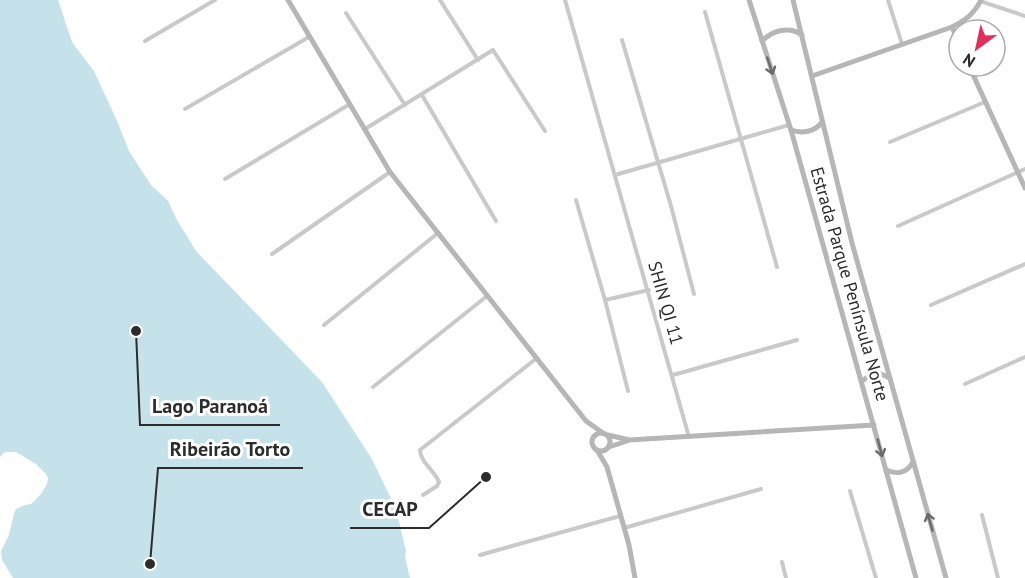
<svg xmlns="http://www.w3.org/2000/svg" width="1025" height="578" font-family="'PT Sans',sans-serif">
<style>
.water{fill:#c5e2ea}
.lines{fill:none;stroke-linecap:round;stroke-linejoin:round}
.street{stroke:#c9c9c9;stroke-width:4}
.secondary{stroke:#b6b6b6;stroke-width:5}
.oneway{stroke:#6a6a6a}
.labels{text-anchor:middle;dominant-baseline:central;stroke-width:6;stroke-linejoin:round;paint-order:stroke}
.street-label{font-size:18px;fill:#2c2c2c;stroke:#fff}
.leader{fill:none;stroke:#2c2c2c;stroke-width:2}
.callout-dot{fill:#2c2c2c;stroke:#fff;stroke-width:2}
.callout-label{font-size:20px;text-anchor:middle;font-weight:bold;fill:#2c2c2c;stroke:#fff;stroke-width:6;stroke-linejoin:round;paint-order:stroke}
</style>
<rect width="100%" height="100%" fill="#fff"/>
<polygon class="water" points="0,0 58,0 72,42 94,71 118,123 129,151 151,185 168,201 177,220 196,251 322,382 372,459 396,509 406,551 405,557 410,578 13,578 2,560 1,551 9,535 14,514 16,509 25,505 31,504 41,494 47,484 48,478 46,474 36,464 16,452 5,452 0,457"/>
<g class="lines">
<g class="street">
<polyline points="440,0 478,60"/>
<polyline points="565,0 689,437"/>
<polyline points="888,0 902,44"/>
<polyline points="980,1 1025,16"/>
<polyline points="705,12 777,267"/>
<polyline points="346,13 405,105"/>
<polyline points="622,40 671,206 694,294"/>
<polyline points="145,41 215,0"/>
<polyline points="422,95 496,221"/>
<polyline points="185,109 309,37"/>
<polyline points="365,129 493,50 545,131"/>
<polyline points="890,142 985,102"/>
<polyline points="615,175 789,125"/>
<polyline points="225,179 350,104"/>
<polyline points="576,200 605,300 628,391"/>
<polyline points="898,226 1025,169"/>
<polyline points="272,254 390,172"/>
<polyline points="605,300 649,290"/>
<polyline points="931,305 1025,264"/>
<polyline points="324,325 438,233"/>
<polyline points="673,375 797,340"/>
<polyline points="965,384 1025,357"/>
<polyline points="373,387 487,296"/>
<polyline points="850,491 876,578"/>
<path d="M423 495 437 486 439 482C435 471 420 462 420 450L537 358"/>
<polyline points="982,515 998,578"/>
<polyline points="624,528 761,489"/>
<polyline points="480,555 620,516"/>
<polyline points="782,562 786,578"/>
</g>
<g class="secondary">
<polyline points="288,0 390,172 586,421 603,433"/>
<polyline points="749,0 791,130 916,578"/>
<polyline points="793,0 852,243 946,578"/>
<polyline points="952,27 959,43"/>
<path d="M762 41C773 30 789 26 802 35"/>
<polyline points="969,66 1025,188"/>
<path d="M812 76 952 27C966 20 974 14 981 0"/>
<path d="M791 130C802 134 815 132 822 122"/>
<path d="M862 381C872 373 879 371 889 378"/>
<circle cx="601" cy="442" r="9"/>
<polyline points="608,435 629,440 874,425"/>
<polyline points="609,447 627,441"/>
<polyline points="597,450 607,467 629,545 635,578"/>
<path d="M886 470C897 475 907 473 913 462"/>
</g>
</g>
<defs><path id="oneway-shaft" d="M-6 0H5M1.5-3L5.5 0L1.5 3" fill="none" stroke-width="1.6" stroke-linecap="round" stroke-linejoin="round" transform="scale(1.5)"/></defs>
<g class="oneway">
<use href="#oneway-shaft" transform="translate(770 66) rotate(72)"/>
<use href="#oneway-shaft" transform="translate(880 448) rotate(75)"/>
<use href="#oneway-shaft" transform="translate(930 522) rotate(-106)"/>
</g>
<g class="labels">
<g class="street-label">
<text transform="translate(850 284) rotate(74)">Estrada Parque Península Norte</text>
<text transform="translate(666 303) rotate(74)">SHIN QI 11</text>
</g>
</g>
<path class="leader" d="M136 331L140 425H280M150 564L158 468H303M486 477L429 528H350"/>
<g class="callout-dot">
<circle cx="136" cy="331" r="6"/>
<circle cx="150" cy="564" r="6"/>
<circle cx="486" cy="477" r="6"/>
</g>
<g class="callout-label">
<text x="210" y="413">Lago Paranoá</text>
<text x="230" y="456">Ribeirão Torto</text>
<text x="390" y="516">CECAP</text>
</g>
<g transform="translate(977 48) rotate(213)"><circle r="28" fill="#ffffff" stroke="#ababab" stroke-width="1.5"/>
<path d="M0-4.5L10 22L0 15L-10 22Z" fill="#e22e5d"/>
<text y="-9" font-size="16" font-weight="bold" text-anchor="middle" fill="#2c2c2c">N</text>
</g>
</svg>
